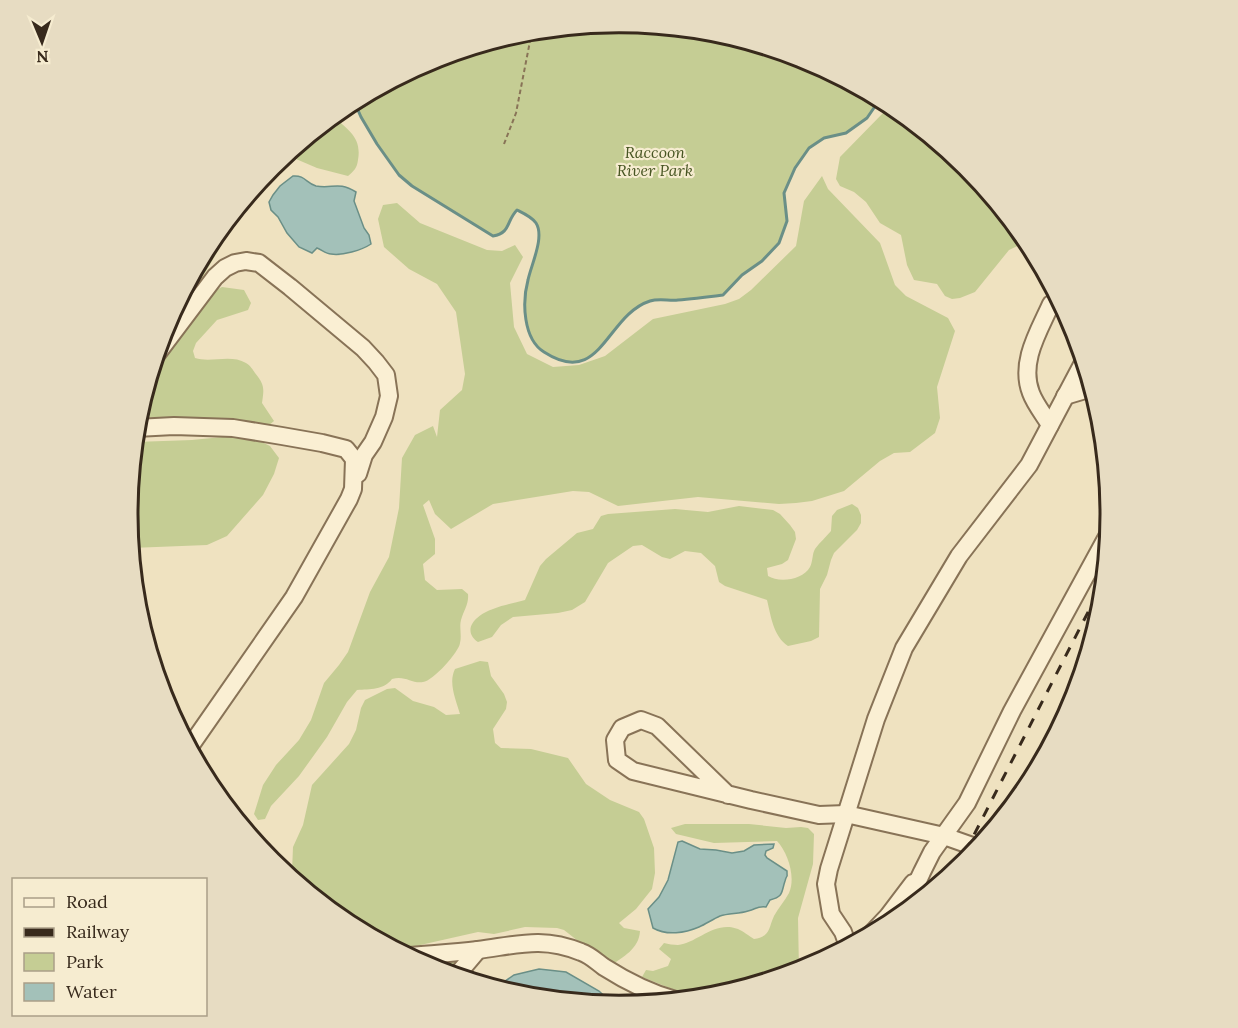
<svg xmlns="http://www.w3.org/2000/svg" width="1238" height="1028" font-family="Lora,serif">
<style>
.green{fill:#c5cd94}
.water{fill:#a3c1b9;stroke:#6a8f87;stroke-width:1.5}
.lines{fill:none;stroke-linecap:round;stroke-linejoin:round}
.stream{stroke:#6a8f87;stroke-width:3}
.minor-casing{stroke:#887357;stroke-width:20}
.path{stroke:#887357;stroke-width:2;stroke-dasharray:4.5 3;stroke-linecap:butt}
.minor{stroke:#faefd3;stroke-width:16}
.rail{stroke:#382a1c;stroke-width:3;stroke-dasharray:10 10;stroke-linecap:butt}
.labels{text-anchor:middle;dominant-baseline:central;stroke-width:4.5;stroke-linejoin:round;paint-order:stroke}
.park-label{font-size:16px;font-style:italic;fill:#475522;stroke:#f6ecd0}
.rim{fill:none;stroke:#382a1c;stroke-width:3}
</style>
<rect width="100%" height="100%" fill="#efe2c0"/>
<g class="green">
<path d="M619 23 715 32 807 60 880 99 867 118 846 133 824 138 809 148 795 168 784 193 787 221 779 243 762 261 742 275 723 295C708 297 693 299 678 300 669 301 659 298 650 301 606 315 601 389 544 352 523 339 522 302 528 280 531 265 545 237 536 223 532 217 523 213 517 210 506 221 511 233 493 236L412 186 399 175 377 144 361 117 354 101 431 60 523 32Z"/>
<polygon points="886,102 892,106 967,167 1028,241 1009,250 975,292 960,298 952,299 945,296 937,284 914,280 907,265 901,235 880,223 866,202 854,192 840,186 836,179 840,157 884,112"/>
<path d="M333 116C348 130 362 137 358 160 357 168 354 171 348 176L317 168 296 159H288L273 166 228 234 199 283 164 328 211 241 272 166Z"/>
<path d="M822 176 828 189 880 243 895 285 906 296 948 318 955 331 937 387 940 418 935 433 910 452 894 453 880 461 844 491 812 501 796 503 779 504 698 497 618 506 589 492 573 491 493 504 451 529 435 514 429 500 423 505 435 539V554L423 564 425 580 437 590 462 589 468 594C469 604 464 610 461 620 459 627 462 635 460 643 459 652 433 681 423 682 412 684 405 675 392 679 384 690 370 689 357 690L347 702 327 737 299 776 271 806 265 819 258 820 254 814 263 785 276 765 299 740 311 720 324 683 339 665 348 652 370 592 389 557 399 508 402 458 415 435 433 426 437 437 440 410 462 390 465 374 456 312 437 284 409 269 384 247 378 219 383 205 397 203 420 223 487 250 502 251 515 245 523 257 510 283 514 327 527 354 553 367 579 365 605 356 653 319 725 304 739 299 751 290 796 246 804 201Z"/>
<path d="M222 287 244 290 251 303 248 310 217 320 196 343 193 351 195 358C211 363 231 354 246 363 250 365 253 370 255 373 265 385 264 389 262 403L274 421 268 426 235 424 187 417 156 418 142 417 139 410 150 376 168 348 210 293Z"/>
<polygon points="232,436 255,439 270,446 279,458 274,474 263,495 227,536 207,545 131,548 128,514 135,442 192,440"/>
<path d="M852 504 858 508 861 515V523L857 530 834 553 831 560 827 575 820 589 819 637 811 641 788 646C773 636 771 616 767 600L725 586 719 582 715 566 701 553 685 551 670 559 662 557 642 545 633 546 608 563 585 602 572 610 558 613 513 617 501 625 492 637 478 642C460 629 478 614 493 609 503 605 514 603 525 600L540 566 546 559 577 533 593 529 601 516 608 514 675 509 708 512 739 506 773 510 780 514 790 525 795 532 796 539 788 560 782 564 767 568 768 576C779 583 803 580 810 567 813 561 812 554 815 549 820 542 826 537 831 531L832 516 837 510Z"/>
<path d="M480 661 488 662 491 676 504 694 507 702 506 709 493 729 495 743 501 748 531 749 568 758 586 784 610 800 639 812 644 819 654 848 655 873 652 889 636 909 619 923 624 928 640 931C639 949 623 957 610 966L564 930 557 928 525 927 494 934 478 932 398 950 346 922 299 884 292 872 293 847 303 825 312 785 349 744 356 730 361 708 365 700 387 689 395 688 413 701 434 707 446 715 460 714C456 700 448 683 455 669Z"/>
<path d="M685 824H749L786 828 801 827 808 828 814 834 813 864 798 918 799 971 715 996 697 998 687 995 642 977 646 970 653 971 668 966 671 959 659 949 664 943C668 944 674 945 678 945 697 943 715 920 738 929 743 931 749 936 754 939 771 936 768 929 774 916 778 908 785 901 789 893 796 877 788 853 777 841L714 843 676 834 671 828Z"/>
<polygon points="453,960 457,965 452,971 448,973 431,968 420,962"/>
</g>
<g class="water">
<path d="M293 176C305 175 306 183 316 186 333 189 338 181 356 192L354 201 364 228 369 235 371 244C362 250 342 256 331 254 326 254 322 250 317 248L312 253 299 247 287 233 278 217 271 210 269 202 273 195 280 186Z"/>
<path d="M682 841 700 849 716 850 732 853 744 851 754 845 774 844 773 848 766 851 765 855 767 858 787 871C787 881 788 871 785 881 781 893 784 896 770 900L766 907C756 906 757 909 748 911 739 914 729 913 720 916 713 919 706 924 699 927 685 933 667 936 653 928L648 909 659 897 668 880 678 842Z"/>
<polygon points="539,969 566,972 599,991 614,1005 523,996 498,988 498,986 514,975"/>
</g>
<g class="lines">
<path class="stream" d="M354 101 361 117 377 144 399 175 412 186 493 236C511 233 506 221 517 210 523 213 532 217 536 223 545 237 531 265 528 280 522 302 523 339 544 352 601 389 606 315 650 301 659 298 669 301 678 300 693 299 708 297 723 295L742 275 762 261 779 243 787 221 784 193 795 168 809 148 824 138 846 133 867 118 880 99"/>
<g class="minor-casing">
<g id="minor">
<polyline points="157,354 215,277 225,268 235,263 246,261 259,263 290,287 363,348 376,362 386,375 389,396 384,417 373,442 364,455 358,474"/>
<polyline points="1065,396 1092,388"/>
<path d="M1050 425C1044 415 1035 404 1031 393 1019 362 1039 331 1051 304"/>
<polyline points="136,428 174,426 233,428 282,436 322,443 346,449 354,459 353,489 349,499 294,597 189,748"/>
<polyline points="728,795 657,726 641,720 622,728 615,740 617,760 633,771 751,800 819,815 846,814 944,836 978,848"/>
<polyline points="911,907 915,887 922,872 932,852 967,803 1012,711 1109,533"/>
<polyline points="872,933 888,916 913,883"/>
<polyline points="848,946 843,932 831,914 826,884 829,869 876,719 904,648 959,556 1029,465 1084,361"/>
<path d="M409 956C432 954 455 953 478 950 517 945 542 936 581 952 590 955 597 962 604 967 626 981 650 993 675 1000"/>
<polyline points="456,976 478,950"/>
</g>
</g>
<polyline class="path" points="504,144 516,113 532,31"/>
<use href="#minor" class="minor"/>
<polyline class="rail" points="956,870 1104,581"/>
</g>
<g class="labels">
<g class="park-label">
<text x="655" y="152">Raccoon<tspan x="655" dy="18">River Park</tspan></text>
</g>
</g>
<path d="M0 0H1238V1028H0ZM138 514a481 481 0 1 1 962 0a481 481 0 1 1-962 0Z" fill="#e7dcc2" fill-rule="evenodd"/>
<path class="rim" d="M138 514a481 481 0 1 1 962 0a481 481 0 1 1-962 0Z"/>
<rect x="12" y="878" width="195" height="138" fill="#f6ecd0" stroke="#aa9e88" stroke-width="1.5"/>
<rect x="24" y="898" width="30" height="9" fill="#faefd3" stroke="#aa9e88" stroke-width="1.5"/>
<text x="66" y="908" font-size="18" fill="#382a1c">Road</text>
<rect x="24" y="928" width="30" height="9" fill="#382a1c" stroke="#aa9e88" stroke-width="1.5"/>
<text x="66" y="938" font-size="18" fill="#382a1c">Railway</text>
<rect x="24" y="953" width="30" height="18" fill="#c5cd94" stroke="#aa9e88" stroke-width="1.5"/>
<text x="66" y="968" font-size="18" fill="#382a1c">Park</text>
<rect x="24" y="983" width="30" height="18" fill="#a3c1b9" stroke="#aa9e88" stroke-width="1.5"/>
<text x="66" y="998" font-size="18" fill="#382a1c">Water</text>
<g transform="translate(42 42) rotate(178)" stroke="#f6ecd0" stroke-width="4.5" paint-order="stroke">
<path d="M0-4.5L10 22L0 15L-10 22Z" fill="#382a1c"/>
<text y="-9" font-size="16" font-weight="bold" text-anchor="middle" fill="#382a1c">N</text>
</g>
</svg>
